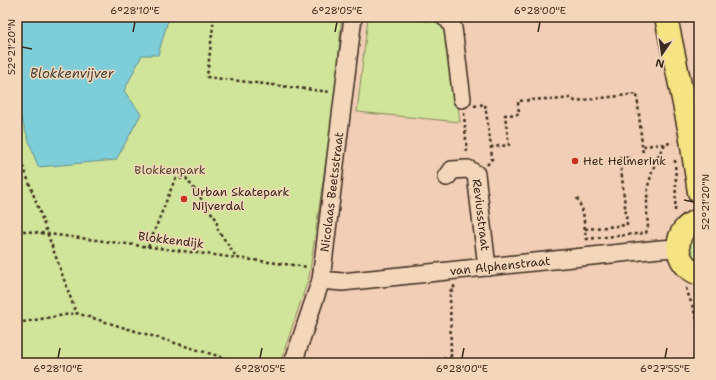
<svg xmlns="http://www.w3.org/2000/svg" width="716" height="380" font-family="'Shantell Sans',sans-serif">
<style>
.green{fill:#d0e599;stroke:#86885c}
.water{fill:#7eceda;stroke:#638c8f}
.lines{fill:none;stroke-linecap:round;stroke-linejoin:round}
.minor-casing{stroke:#3b2a1e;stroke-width:20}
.major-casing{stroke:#3b2a1e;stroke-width:25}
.path{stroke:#3b2a1e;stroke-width:2.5;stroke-dasharray:3 3;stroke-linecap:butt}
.minor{stroke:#f4d7ba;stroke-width:17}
.major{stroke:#f6e381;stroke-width:22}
.ticks{fill:none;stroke:#3b2a1e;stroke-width:1.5}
.poi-dot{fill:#c8321e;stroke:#f4d7ba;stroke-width:1.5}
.labels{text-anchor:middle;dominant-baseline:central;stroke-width:3;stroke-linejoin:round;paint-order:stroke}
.poi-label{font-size:12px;fill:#3b2a1e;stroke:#f4d7ba;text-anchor:start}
.park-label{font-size:12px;fill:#514630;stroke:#f4d7ba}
.street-label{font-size:12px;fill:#3b2a1e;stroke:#f4d7ba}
.water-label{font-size:13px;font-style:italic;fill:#45433a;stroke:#f4d7ba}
.neatline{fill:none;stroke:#3b2a1e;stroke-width:1.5}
.ticks-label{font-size:10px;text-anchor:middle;fill:#3b2a1e}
</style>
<rect width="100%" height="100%" fill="#f1ceb5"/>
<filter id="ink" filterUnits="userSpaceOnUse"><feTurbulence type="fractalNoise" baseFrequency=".025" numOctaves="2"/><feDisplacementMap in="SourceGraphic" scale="8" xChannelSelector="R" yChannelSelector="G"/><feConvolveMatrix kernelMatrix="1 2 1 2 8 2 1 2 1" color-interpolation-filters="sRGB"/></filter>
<g filter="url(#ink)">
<g class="green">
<polygon points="17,17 339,17 340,19 341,24 336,93 316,229 309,277 280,363 17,363"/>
<path d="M368 17H391L435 22C442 23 445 28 449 34L460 122 357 112Z"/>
<path d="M699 230V264L692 259C688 243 685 242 699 230Z"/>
</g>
<polygon class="water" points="17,17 144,17 168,20 158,55 142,55 124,91 141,114 116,160 38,167 17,106"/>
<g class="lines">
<g class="minor-casing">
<g id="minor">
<polyline points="444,17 449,20 453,28 462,99"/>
<polyline points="447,177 452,170 468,169 476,174 487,267"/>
<polyline points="321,280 342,282 660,249 678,248"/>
<polyline points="293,363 321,280 353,17"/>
</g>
</g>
<g class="major-casing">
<g id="major">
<polyline points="666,17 690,133 699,192"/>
<path d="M699 220C671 228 672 265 699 274"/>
</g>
</g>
<g class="path">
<polyline points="214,17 207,77 330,92"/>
<polyline points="474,106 485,104 491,147 509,145 505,115 519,114 518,101 545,99 553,100 570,98 575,101 637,94 643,155"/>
<polyline points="464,113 467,154"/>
<polyline points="643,146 673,143"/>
<polyline points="17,149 76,313 241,363"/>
<polyline points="675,160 676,183 675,212"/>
<polyline points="487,165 492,159 491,147"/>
<polyline points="577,198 583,211"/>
<polyline points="580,211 583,211 586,240"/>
<polyline points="585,229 627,225 620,158 631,157"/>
<polyline points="17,230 308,267"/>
<polyline points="586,239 646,233 648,226 647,214 647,199 648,186 653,169 659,154 665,144"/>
<polyline points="148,247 175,179 186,178 216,219 218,230 237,258"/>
<polyline points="686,288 699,325"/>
<polyline points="17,323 76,313"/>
<polyline points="401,363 451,358"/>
<polyline points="451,363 451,358 450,291 454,290 454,285"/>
</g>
<use href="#minor" class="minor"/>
<use href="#major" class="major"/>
</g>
</g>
<path class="ticks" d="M133 32 135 22M335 32 337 22M538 32 540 22M22 47 32 49M684 200 694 202M58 358 60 348M260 358 262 348M462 358 464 348M665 358 667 348"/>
<g class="poi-dot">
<circle cx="575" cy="161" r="4"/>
<circle cx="184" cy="199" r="4"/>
</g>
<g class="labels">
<g class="poi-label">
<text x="583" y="161">Het Helmerink</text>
<text x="192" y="192">Urban Skatepark<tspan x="192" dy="14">Nijverdal</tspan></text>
</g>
<g class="park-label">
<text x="170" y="170">Blokkenpark</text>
</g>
<g class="street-label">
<text transform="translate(332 192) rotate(-83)">Nicolaas Beetsstraat</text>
<text transform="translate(481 215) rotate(83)">Reviusstraat</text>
<text transform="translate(171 240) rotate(7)">Blokkendijk</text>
<text transform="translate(500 266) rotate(-6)">van Alphenstraat</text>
</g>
<g class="water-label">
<text x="72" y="73">Blokkenvijver</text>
</g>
</g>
<rect width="716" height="380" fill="none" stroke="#f4d7ba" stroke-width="44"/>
<g transform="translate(662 54) rotate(193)" stroke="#f4d7ba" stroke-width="3" paint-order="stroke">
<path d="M0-3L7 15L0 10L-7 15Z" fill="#3b2a1e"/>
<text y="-6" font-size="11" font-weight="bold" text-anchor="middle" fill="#3b2a1e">N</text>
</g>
<rect x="22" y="22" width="672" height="336" class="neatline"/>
<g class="ticks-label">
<text x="135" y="14">6°28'10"E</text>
<text x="337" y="14">6°28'05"E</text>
<text x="540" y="14">6°28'00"E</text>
<text transform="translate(11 47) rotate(-90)" y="4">52°21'20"N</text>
<text transform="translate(705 202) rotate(-90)" y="4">52°21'20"N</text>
<text x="58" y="372">6°28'10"E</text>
<text x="260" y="372">6°28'05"E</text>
<text x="462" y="372">6°28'00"E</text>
<text x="665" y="372">6°27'55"E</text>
</g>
</svg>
